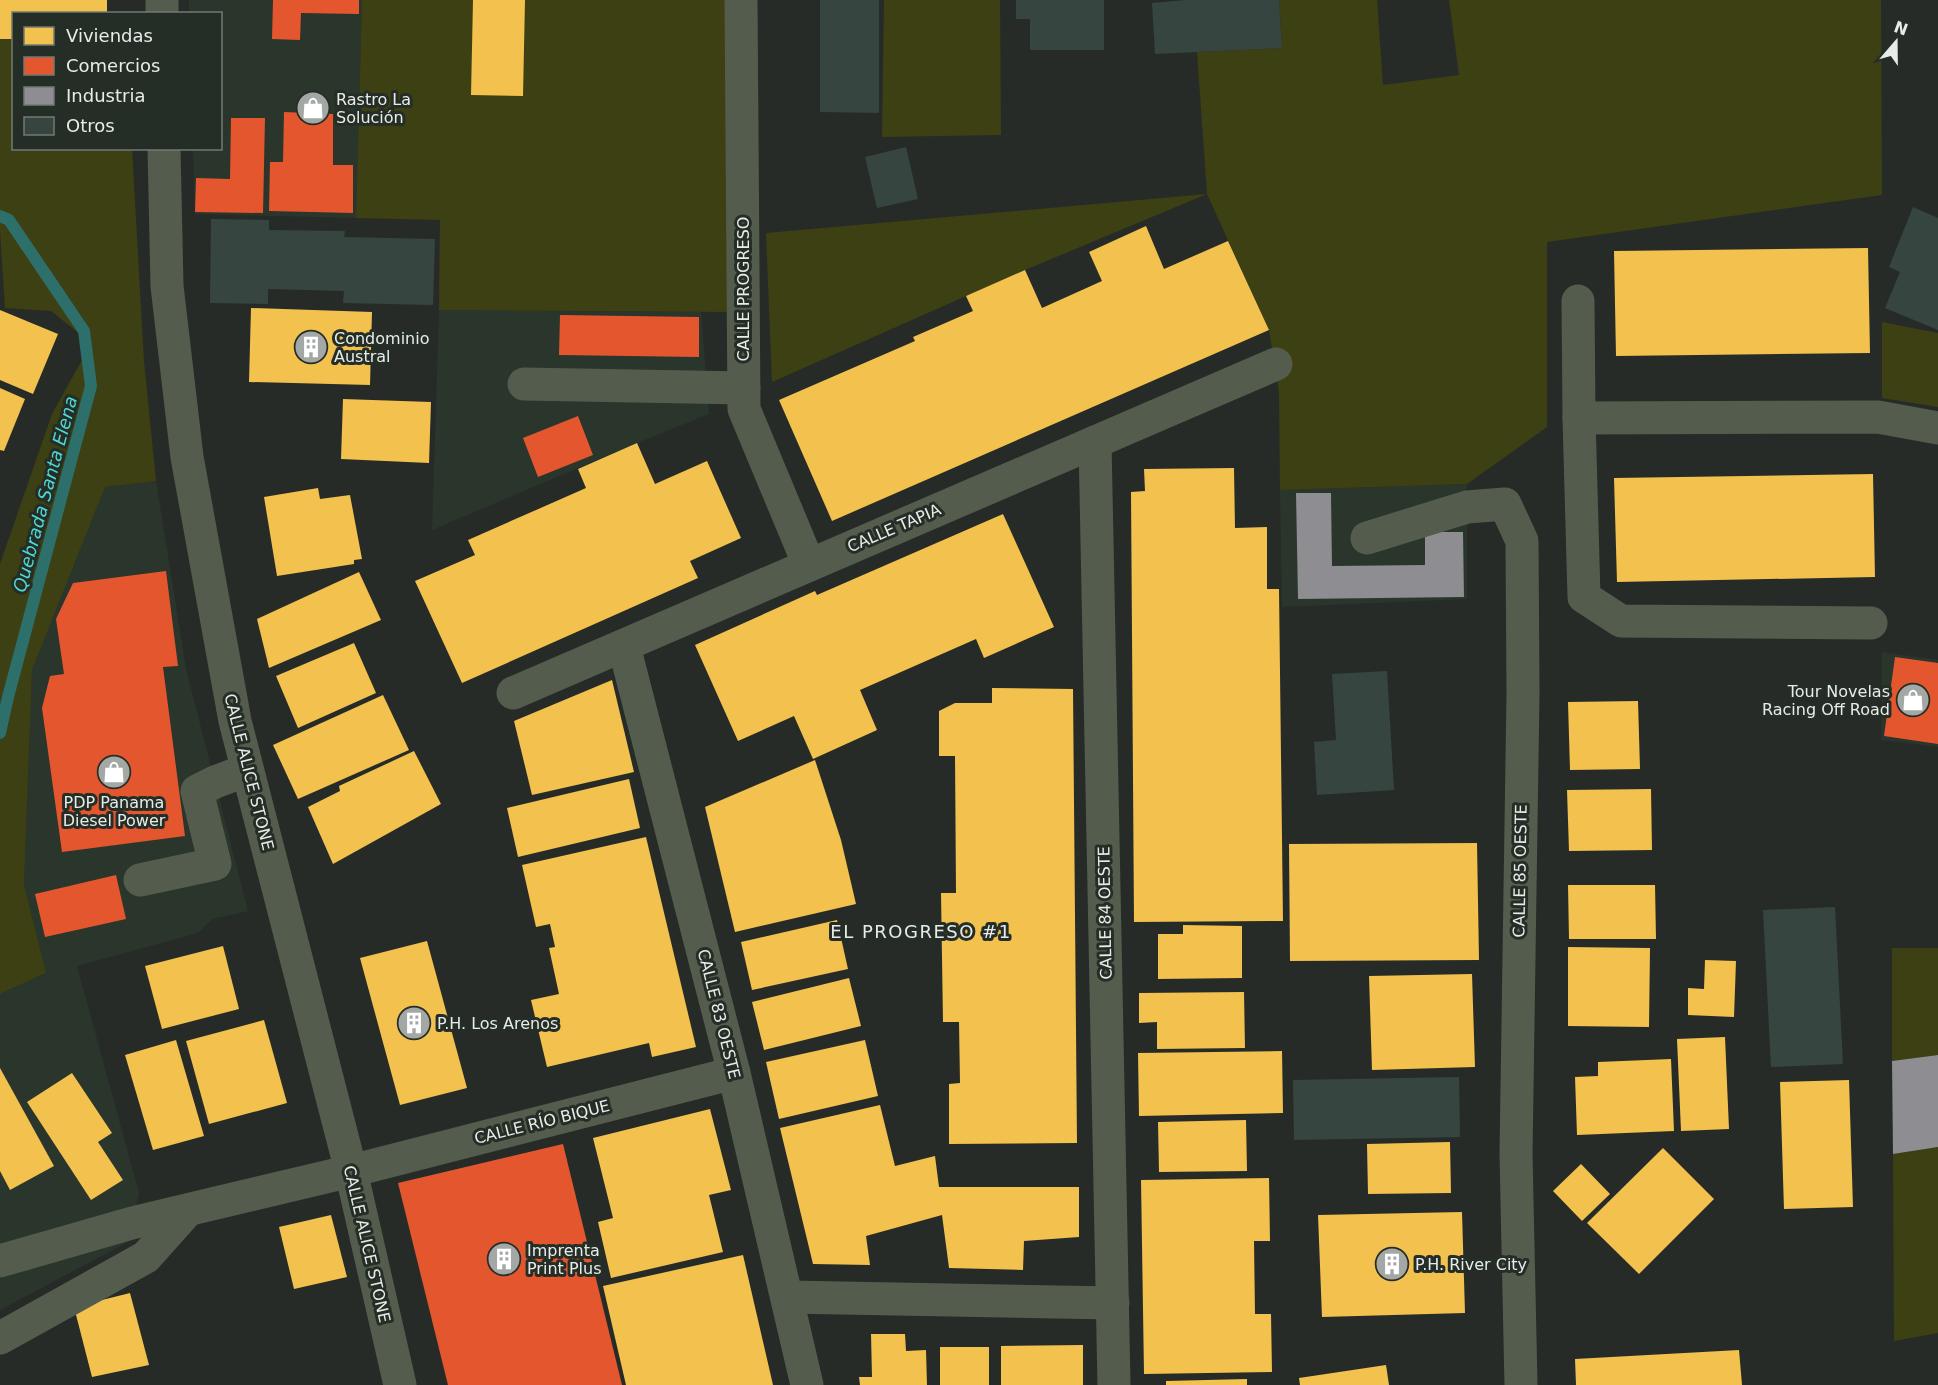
<svg xmlns="http://www.w3.org/2000/svg" width="1938" height="1385" font-family="'DejaVu Sans',sans-serif">
<style>
.built{fill:#2a352c}
.green{fill:#3d4013}
.homes{fill:#f2c14e}
.shops{fill:#e4572e}
.industry{fill:#8d8d92}
.lines{fill:none;stroke-linecap:round;stroke-linejoin:round}
.stream{stroke:#2d6f6b;stroke-width:12}
.building{fill:#364540}
.minor{stroke:#545d4d;stroke-width:33}
.labels{text-anchor:middle;dominant-baseline:central;stroke-width:6;stroke-linejoin:round;paint-order:stroke}
.poi-label{font-size:16px;fill:#e7ece8;stroke:#252d27;text-anchor:start}
.street-label{font-size:16px;fill:#e7ece8;stroke:#252d27}
.water-label{font-size:18px;font-style:italic;fill:#4ed9d4;stroke:#252d27}
.neighbourhood-label{font-size:18px;letter-spacing:1.5px;fill:#e7ece8;stroke:#252d27}
</style>
<rect width="100%" height="100%" fill="#272b28"/>
<g class="built">
<polygon points="189,0 362,0 356,218 195,214 193,149 220,148 220,14 189,13"/>
<polygon points="439,310 701,312 709,414 637,443 432,530"/>
<polygon points="156,481 186,669 248,911 212,919 198,933 77,966 139,1193 128,1242 0,1310 0,994 46,973 24,885 32,670 105,487"/>
<polygon points="1467,484 1467,599 1282,607 1280,490"/>
<polygon points="1882,652 1938,660 1938,747 1881,740"/>
</g>
<g class="green">
<polygon points="362,0 731,0 733,312 439,310 440,220 356,218"/>
<polygon points="884,0 1000,0 1001,135 882,137"/>
<polygon points="1279,0 1377,0 1383,85 1459,75 1449,0 1881,0 1882,195 1547,242 1547,427 1467,484 1280,490 1279,392 1269,330 1207,194 1025,270 772,382 766,233 1207,194 1197,52 1282,48"/>
<polygon points="0,39 13,39 14,148 132,149 144,361 156,481 105,487 32,670 24,885 46,973 0,994 0,564 52,414 82,360 80,334 51,311 5,308 0,231"/>
<polygon points="1882,322 1938,333 1938,407 1882,398"/>
<polygon points="1892,948 1938,948 1938,1055 1892,1061"/>
<polygon points="1938,1147 1938,1333 1894,1341 1893,1154"/>
</g>
<g class="homes">
<polygon points="0,0 107,0 107,14 14,14 14,39 0,39"/>
<polygon points="473,0 525,0 523,96 471,95"/>
<polygon points="1146,226 1164,269 1228,241 1269,330 832,521 779,400 915,341 913,337 973,311 966,296 1025,270 1042,308 1102,281 1089,252"/>
<polygon points="1868,248 1870,353 1616,356 1614,251"/>
<polygon points="251,308 372,312 370,385 249,382"/>
<polygon points="0,310 58,334 33,394 0,380"/>
<polygon points="0,388 25,399 4,451 0,450"/>
<polygon points="343,399 431,402 429,463 341,459"/>
<polygon points="637,443 655,484 707,461 741,538 690,561 698,578 462,683 415,581 475,555 468,540 586,488 578,469"/>
<polygon points="1234,468 1235,528 1267,527 1267,589 1279,589 1283,921 1134,922 1131,492 1145,491 1144,469"/>
<polygon points="1873,474 1875,577 1617,582 1614,478"/>
<polygon points="318,488 320,499 350,495 362,559 354,560 354,564 277,576 264,497"/>
<polygon points="1003,514 1054,627 984,658 976,639 860,690 877,730 813,759 794,716 738,741 695,645 815,591 817,595"/>
<polygon points="359,572 381,620 269,668 257,619"/>
<polygon points="354,643 376,693 298,728 276,676"/>
<polygon points="612,680 634,772 532,795 514,721"/>
<polygon points="992,688 1073,689 1077,1143 949,1144 949,1084 960,1083 959,1022 943,1022 941,893 956,893 955,756 939,756 939,711 955,703 992,703"/>
<polygon points="383,695 409,750 298,799 273,745"/>
<polygon points="1638,701 1640,769 1570,770 1568,702"/>
<polygon points="414,751 441,804 333,864 308,807 340,791 339,786"/>
<polygon points="815,760 841,840 856,904 735,932 705,807"/>
<polygon points="629,779 640,828 518,857 507,808"/>
<polygon points="1651,789 1652,850 1569,851 1567,790"/>
<polygon points="646,837 696,1047 652,1057 649,1043 547,1067 531,1000 559,994 549,948 555,947 550,924 536,927 522,865"/>
<polygon points="1477,843 1479,960 1290,961 1289,844"/>
<polygon points="1568,885 1655,885 1656,939 1569,939"/>
<polygon points="837,920 848,969 752,990 741,942"/>
<polygon points="1183,925 1242,926 1242,978 1158,979 1158,934 1183,934"/>
<polygon points="427,941 467,1088 400,1105 360,958"/>
<polygon points="223,946 239,1009 162,1029 145,966"/>
<polygon points="1568,947 1650,948 1649,1027 1568,1026"/>
<polygon points="1705,960 1736,961 1734,1017 1688,1015 1688,988 1704,989"/>
<polygon points="1472,974 1475,1067 1372,1070 1369,976"/>
<polygon points="849,978 861,1026 764,1050 752,1002"/>
<polygon points="1244,992 1245,1048 1157,1049 1157,1022 1139,1023 1139,993"/>
<polygon points="264,1020 287,1103 209,1124 186,1041"/>
<polygon points="1725,1037 1729,1129 1681,1131 1677,1039"/>
<polygon points="176,1040 204,1136 153,1150 125,1055"/>
<polygon points="865,1040 878,1096 779,1119 766,1062"/>
<polygon points="1282,1051 1283,1113 1139,1116 1138,1053"/>
<polygon points="1671,1059 1674,1131 1577,1135 1575,1077 1598,1076 1598,1062"/>
<polygon points="0,1068 54,1166 10,1190 0,1171"/>
<polygon points="72,1073 112,1133 98,1142 123,1180 91,1200 27,1102"/>
<polygon points="1849,1080 1853,1207 1784,1209 1780,1082"/>
<polygon points="880,1105 895,1166 935,1156 939,1187 1079,1187 1079,1237 1024,1241 1023,1270 949,1268 942,1215 866,1236 870,1265 813,1264 780,1128"/>
<polygon points="710,1109 731,1190 709,1195 723,1252 611,1278 598,1222 613,1218 593,1138"/>
<polygon points="1246,1120 1247,1171 1159,1172 1158,1122"/>
<polygon points="1450,1142 1451,1193 1368,1194 1367,1144"/>
<polygon points="1663,1148 1714,1199 1639,1274 1587,1223"/>
<polygon points="1581,1164 1610,1194 1582,1221 1553,1191"/>
<polygon points="1269,1178 1270,1241 1254,1241 1255,1314 1271,1314 1272,1372 1144,1374 1141,1180"/>
<polygon points="1462,1212 1465,1313 1322,1317 1318,1215"/>
<polygon points="331,1215 347,1277 294,1289 279,1227"/>
<polygon points="743,1255 773,1385 626,1385 603,1286"/>
<polygon points="130,1293 149,1365 92,1377 74,1307"/>
<polygon points="871,1334 905,1334 906,1351 926,1350 927,1385 860,1385 859,1377 872,1377"/>
<polygon points="1083,1345 1083,1385 1001,1385 1001,1346"/>
<rect x="940" y="1347" width="49" height="38"/>
<polygon points="1739,1350 1742,1385 1576,1385 1575,1359"/>
<polygon points="1386,1365 1389,1385 1300,1385 1299,1378"/>
<polygon points="1247,1379 1247,1385 1166,1385 1166,1381"/>
</g>
<g class="shops">
<polygon points="273,0 359,0 359,14 301,13 300,40 272,39"/>
<polygon points="284,112 333,114 333,165 353,165 353,213 269,211 270,162 283,162"/>
<polygon points="231,118 265,118 263,213 195,212 196,178 230,179"/>
<polygon points="560,315 699,317 699,357 559,355"/>
<polygon points="578,416 593,455 538,477 523,438"/>
<polygon points="166,571 178,666 163,667 185,836 62,852 42,708 50,676 64,674 56,619 73,583"/>
<polygon points="1895,657 1938,663 1938,744 1884,736"/>
<polygon points="116,875 126,919 45,937 35,894"/>
<polygon points="563,1144 622,1385 448,1385 398,1183"/>
</g>
<g class="industry">
<polygon points="1296,493 1331,493 1332,566 1425,565 1425,532 1463,532 1464,597 1298,599"/>
<polygon points="1938,1055 1938,1147 1893,1154 1892,1061"/>
</g>
<g class="lines">
<polyline class="stream" points="0,216 9,220 84,331 91,386 8,697 0,733"/>
</g>
<g class="building">
<polygon points="820,0 879,0 879,113 820,112"/>
<polygon points="1016,0 1104,0 1104,50 1030,50 1030,19 1016,19"/>
<polygon points="1186,0 1279,0 1282,48 1155,54 1152,3"/>
<polygon points="906,147 918,199 877,208 865,157"/>
<polygon points="1913,207 1938,218 1938,330 1885,308 1900,272 1889,267"/>
<polygon points="211,219 269,220 269,230 345,231 344,237 435,239 433,305 343,303 344,291 268,289 268,304 210,303"/>
<polygon points="1387,671 1394,790 1317,795 1314,742 1336,740 1332,674"/>
<polygon points="1835,907 1843,1064 1771,1067 1763,910"/>
<polygon points="1459,1077 1460,1137 1294,1140 1293,1080"/>
</g>
<g class="lines">
<g class="minor">
<polyline points="162,0 162,14"/>
<polyline points="741,0 744,409 809,565"/>
<polyline points="164,148 167,286 187,457 235,721 351,1171 400,1385"/>
<polyline points="1578,301 1579,418"/>
<polyline points="524,384 744,388"/>
<polyline points="1095,442 1114,1385"/>
<polyline points="1367,538 1467,507 1505,504 1522,541 1523,693 1516,1154 1521,1385"/>
<polyline points="1871,623 1621,621 1584,597 1579,418 1878,417 1938,428"/>
<polyline points="624,646 734,1073 807,1385"/>
<polyline points="513,693 1276,364"/>
<polyline points="140,880 215,864 197,791 215,782 247,770"/>
<polyline points="0,1261 132,1223 351,1171 734,1073"/>
<polyline points="787,1297 1113,1303"/>
<polyline points="0,1338 146,1257 188,1210"/>
</g>
</g>
<defs>
<g id="shop-disc" transform="scale(1.725)"><circle r="9.5" fill="#a4a8a5" stroke="#252d27"/><path d="M-5-2.5h2.3a2.7 3.5 0 0 1 5.4 0H5L5.5 6h-11ZM-1.5-2.5h3a1.5 2.3 0 0 0-3 0Z" fill="#fff"/></g>
<g id="building-disc" transform="scale(1.725)"><circle r="9.5" fill="#a4a8a5" stroke="#252d27"/><path d="M-4-6H4V6H1V3H-1V6H-4ZM-2.5-4.3h1.7v1.8h-1.7ZM.8-4.3h1.7v1.8H.8ZM-2.5-1h1.7V.8h-1.7ZM.8-1h1.7V.8H.8Z" fill="#fff"/></g>
</defs>
<g fill-rule="evenodd">
<use href="#shop-disc" x="313" y="108"/>
<use href="#building-disc" x="311" y="347"/>
<use href="#shop-disc" x="1913" y="700"/>
<use href="#shop-disc" x="114" y="772"/>
<use href="#building-disc" x="414" y="1023"/>
<use href="#building-disc" x="504" y="1259"/>
<use href="#building-disc" x="1392" y="1264"/>
</g>
<g class="labels">
<g class="poi-label">
<text x="336" y="99">Rastro La<tspan x="336" dy="18">Solución</tspan></text>
<text x="334" y="338">Condominio<tspan x="334" dy="18">Austral</tspan></text>
<text x="1890" y="691" text-anchor="end">Tour Novelas<tspan x="1890" dy="18">Racing Off Road</tspan></text>
<text x="114" y="802" text-anchor="middle">PDP Panama<tspan x="114" dy="18">Diesel Power</tspan></text>
<text x="437" y="1023">P.H. Los Arenos</text>
<text x="527" y="1250">Imprenta<tspan x="527" dy="18">Print Plus</tspan></text>
<text x="1415" y="1264">P.H. River City</text>
</g>
<g class="street-label">
<text transform="translate(743 289) rotate(-90)">CALLE PROGRESO</text>
<text transform="translate(894 528) rotate(-23)">CALLE TAPIA</text>
<text transform="translate(249 772) rotate(76)">CALLE ALICE STONE</text>
<text transform="translate(1520 871) rotate(-89)">CALLE 85 OESTE</text>
<text transform="translate(1105 913) rotate(-91)">CALLE 84 OESTE</text>
<text transform="translate(719 1014) rotate(76)">CALLE 83 OESTE</text>
<text transform="translate(542 1122) rotate(-14)">CALLE RÍO BIQUE</text>
<text transform="translate(367 1244) rotate(77)">CALLE ALICE STONE</text>
</g>
<g class="water-label">
<text transform="translate(45 494) rotate(-75)">Quebrada Santa Elena</text>
</g>
<g class="neighbourhood-label">
<text x="921" y="931">EL PROGRESO #1</text>
</g>
</g>
<rect x="12" y="12" width="210" height="138" fill="#252d27" stroke="#737974" stroke-width="1.5"/>
<rect x="24" y="27" width="30" height="18" fill="#f2c14e" stroke="#737974" stroke-width="1.5"/>
<text x="66" y="42" font-size="18" fill="#e7ece8">Viviendas</text>
<rect x="24" y="57" width="30" height="18" fill="#e4572e" stroke="#737974" stroke-width="1.5"/>
<text x="66" y="72" font-size="18" fill="#e7ece8">Comercios</text>
<rect x="24" y="87" width="30" height="18" fill="#8d8d92" stroke="#737974" stroke-width="1.5"/>
<text x="66" y="102" font-size="18" fill="#e7ece8">Industria</text>
<rect x="24" y="117" width="30" height="18" fill="#364540" stroke="#737974" stroke-width="1.5"/>
<text x="66" y="132" font-size="18" fill="#e7ece8">Otros</text>
<g transform="translate(1896 42) rotate(20)" stroke="#252d27" stroke-width="4.5" paint-order="stroke">
<path d="M0-4.5L10 22L0 15L-10 22Z" fill="#e7ece8"/>
<text y="-9" font-size="16" font-weight="bold" text-anchor="middle" fill="#e7ece8">N</text>
</g>
</svg>
